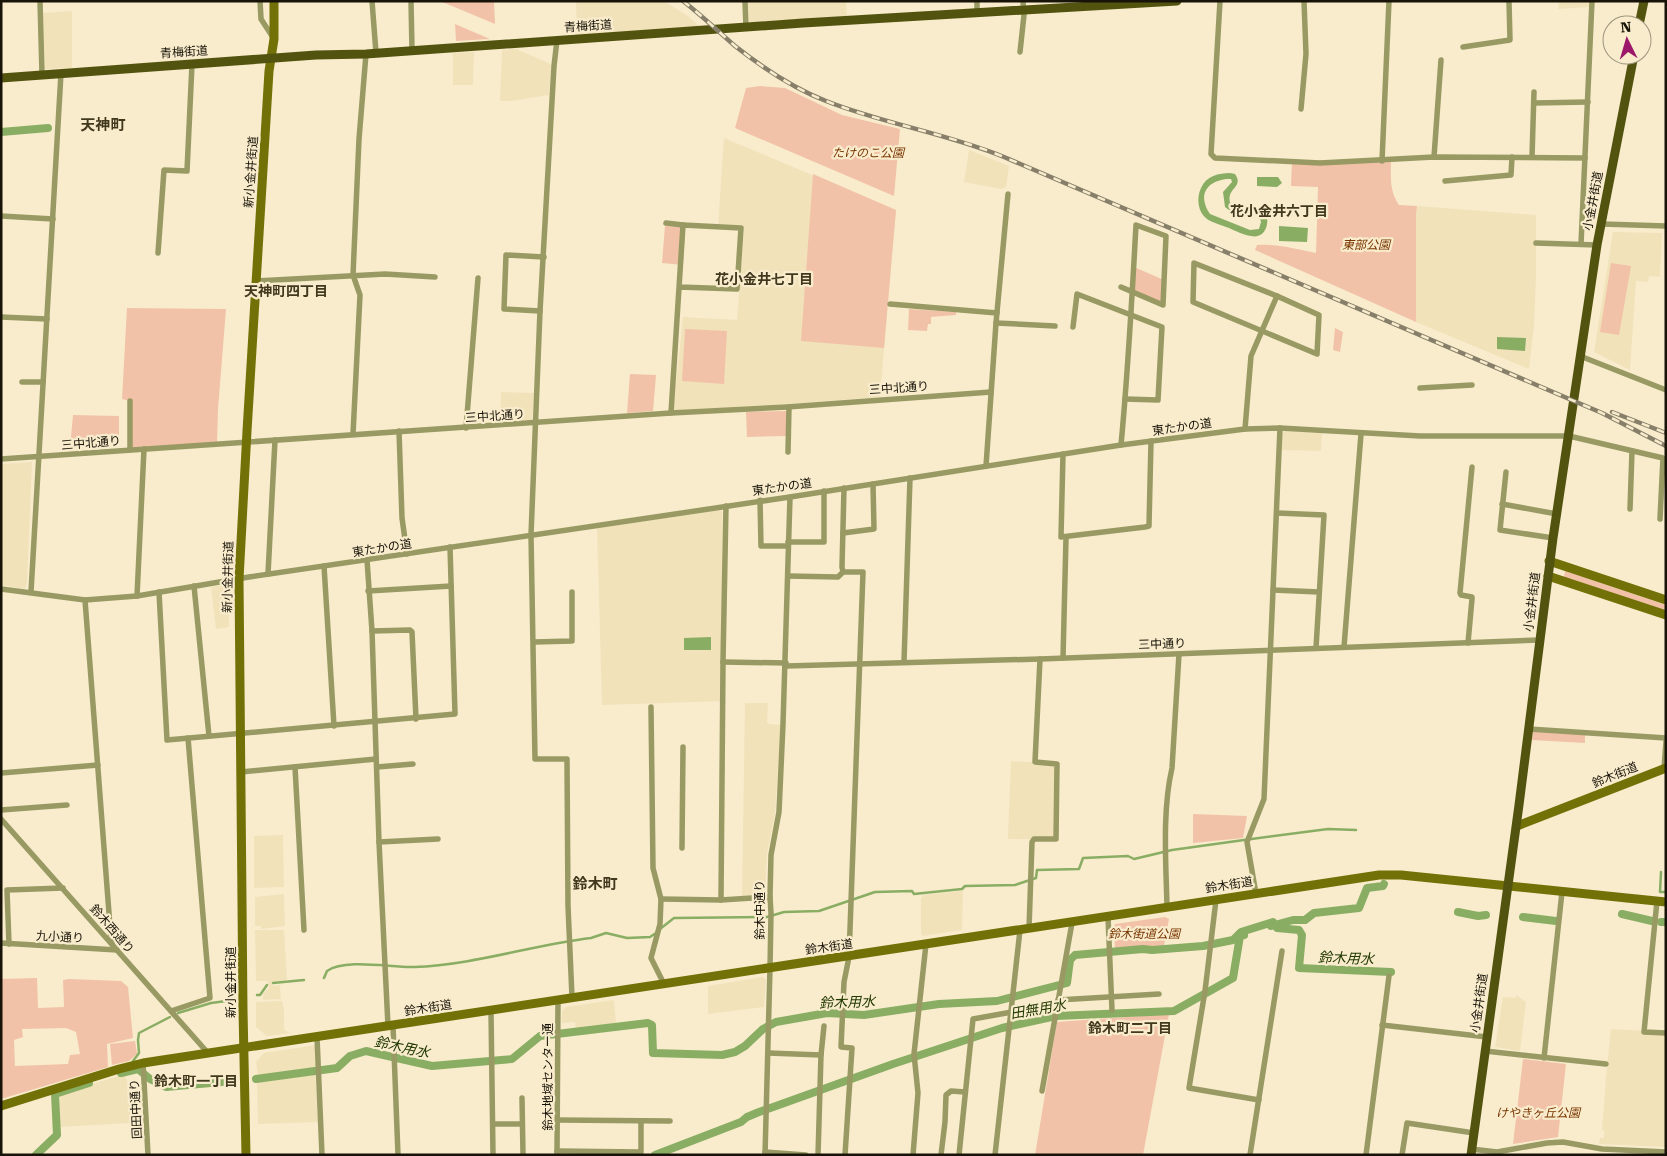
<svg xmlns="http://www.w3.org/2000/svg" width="1667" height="1156" font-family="'Roboto Serif','Noto Sans JP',serif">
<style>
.built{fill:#f1e2ba}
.green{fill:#f2c2a8;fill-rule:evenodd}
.water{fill:#8aad64;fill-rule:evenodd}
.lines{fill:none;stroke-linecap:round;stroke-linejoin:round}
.stream{stroke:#8aad64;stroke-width:2.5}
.canal{stroke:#8aad64;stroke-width:8}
.street{stroke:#999a63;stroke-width:5.5}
.secondary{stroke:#727107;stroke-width:9}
.primary{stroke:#535310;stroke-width:9}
.rail-casing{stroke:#877f69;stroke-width:4.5}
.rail{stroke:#f8eccc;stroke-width:2.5;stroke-dasharray:8;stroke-linecap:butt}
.labels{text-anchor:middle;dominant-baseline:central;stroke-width:4.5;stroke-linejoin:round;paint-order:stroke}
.street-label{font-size:12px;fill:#181308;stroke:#f8eccc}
.park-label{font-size:12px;font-style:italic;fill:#793501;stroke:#f8eccc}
.neighbourhood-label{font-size:14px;font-weight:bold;fill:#42381d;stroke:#f8eccc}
.water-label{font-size:14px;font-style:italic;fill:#243a03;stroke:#f8eccc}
.quarter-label{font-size:15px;font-weight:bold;fill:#42381d;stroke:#f8eccc}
</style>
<rect width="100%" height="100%" fill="#f8eccc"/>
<g class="built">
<polygon points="576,1 664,1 688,16 700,27 577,35"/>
<polygon points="748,1 846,1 847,17 749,22"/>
<polygon points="1559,1 1590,1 1590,7 1558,9"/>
<polygon points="72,11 72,68 45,69 43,13"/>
<polygon points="516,49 551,64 549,95 511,101 500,101 502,50"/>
<polygon points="474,52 473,85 453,85 453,53"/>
<polygon points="724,138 896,210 880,397 673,413 683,317 737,320 744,230 718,228"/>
<polygon points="969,150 1009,166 1006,187 1001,189 964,182"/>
<polygon points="1417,206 1536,215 1536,276 1534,326 1529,369 1416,322 1416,215"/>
<polygon points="1613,232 1662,233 1660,277 1649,276 1648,282 1636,281 1630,370 1594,352"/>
<polygon points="501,392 534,393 532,420 500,422"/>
<polygon points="1285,431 1322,433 1321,451 1282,450 1282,433"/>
<polygon points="32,462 27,582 25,589 1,585 1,464"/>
<polygon points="721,510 722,512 724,701 602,705 597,528"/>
<polygon points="229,584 229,627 216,629 211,587"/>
<polygon points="745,703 768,703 767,722 769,724 780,725 781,723 775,813 767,854 765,894 762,896 742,897"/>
<polygon points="1011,761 1057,764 1056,839 1008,839"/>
<polygon points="283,835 284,887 254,888 254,836"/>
<polygon points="963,891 962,930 923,936 921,933 921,898 924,895"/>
<polygon points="284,894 285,926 261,929 261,926 255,926 255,897"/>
<polygon points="255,930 284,930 287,980 272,982 273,986 280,985 281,999 263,1000 263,994 269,988 268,981 256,981"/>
<polygon points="762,977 766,979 764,1007 708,1014 708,986"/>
<polygon points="1516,995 1526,1002 1520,1051 1495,1047 1503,997 1516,998"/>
<polygon points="613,1000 614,1001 616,1025 576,1030 575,1022 562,1023 562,1011 566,1007"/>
<polygon points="282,1001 284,1011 284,1030 290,1033 267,1036 256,1027 256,1002"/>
<polygon points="1611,1029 1666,1032 1666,1147 1599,1144 1600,1138 1604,1138 1604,1130 1602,1130 1606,1077"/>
<polygon points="316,1045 317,1069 258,1076 256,1062 264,1053"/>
<polygon points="315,1073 318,1122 258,1124 257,1080"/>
<polygon points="125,1074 130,1093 130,1123 59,1127 60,1094"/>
</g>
<g class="green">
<polygon points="440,1 494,1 495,24"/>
<polygon points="455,24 490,39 456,41"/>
<polygon points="760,86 785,88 842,115 900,129 894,196 735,128 746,88"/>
<path d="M1391 159C1391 176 1389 191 1399 205L1417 206 1416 215V322L1255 250 1257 245C1278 244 1296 249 1316 253L1318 187 1291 186 1292 161Z"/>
<polygon points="813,174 896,210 884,348 801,341"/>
<polygon points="665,226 685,227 683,265 662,263"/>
<polygon points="1611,263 1631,266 1619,335 1600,332"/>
<polygon points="1134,267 1164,280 1163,305 1132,292"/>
<polygon points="127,308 226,309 218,409 217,444 130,449 130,401 122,399"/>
<polygon points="909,309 956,312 956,315 931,317 931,324 928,324 927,331 908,330"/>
<polygon points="1335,328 1343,332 1340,352 1333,350"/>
<polygon points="685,329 727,331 724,384 682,381"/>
<polygon points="630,374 656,375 653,411 627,413"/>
<polygon points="787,411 786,436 747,437 746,412"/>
<polygon points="73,415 119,416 119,443 70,447"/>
<polygon points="1565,571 1666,605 1666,611 1564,577"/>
<polygon points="1533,731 1585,735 1585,743 1532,740"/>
<polygon points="1193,814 1247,816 1243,838 1193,843"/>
<polygon points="1165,917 1169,919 1164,946 1115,949 1114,927 1115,924"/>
<path d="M37 978 38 1008 64 1007 63 980 69 979 121 981 128 987 133 1038 107 1044 108 1067 1 1099V979ZM66 1028 76 1032 80 1054 70 1055 68 1064 15 1066 14 1040 23 1037 22 1029Z"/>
<polygon points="1169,1014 1143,1155 1035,1155 1057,1022"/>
<polygon points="135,1041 137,1054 129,1061 112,1065 110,1044"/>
<polygon points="1523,1059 1566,1064 1558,1137 1513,1144"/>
</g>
<g class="water">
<path d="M1230 173 1235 174C1245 188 1224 188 1231 205 1242 211 1255 204 1266 213 1270 224 1265 239 1251 236 1243 235 1236 231 1229 228 1222 225 1213 223 1207 219 1198 213 1196 198 1201 188 1206 176 1219 173 1230 173ZM1226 179H1231L1232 182 1223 192 1225 207 1233 213 1259 215 1261 222 1259 229 1250 230 1210 214C1198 196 1205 182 1226 179Z"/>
<polygon points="1257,177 1278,177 1282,183 1277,187 1257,186"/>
<polygon points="1279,226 1308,228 1307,242 1279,241"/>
<polygon points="1497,337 1526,338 1525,351 1497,349"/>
<polygon points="711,637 711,650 684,650 684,638"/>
</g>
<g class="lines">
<g class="stream">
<polyline points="1661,872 1660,892 1666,892"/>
<polyline points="660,929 674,918 767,917 784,912 819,911 875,892 912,891 914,894 962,889 965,886 1015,885 1036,878 1037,870 1079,869 1083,858 1128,856 1134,859 1172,850 1244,840 1328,829 1356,830"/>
<path d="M324 978 327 971C346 958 392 968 414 967 474 965 532 945 591 938L606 933 627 938 650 937 656 933"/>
<polyline points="273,983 304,980"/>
<polyline points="257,995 260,995 267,985"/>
<polyline points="178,1013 211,1003 234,1000"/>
<polyline points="133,1061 139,1053 138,1040 139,1033 170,1017"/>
</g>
<g class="canal">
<polyline points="1,132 48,128"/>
<polyline points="1458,912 1478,916 1486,915"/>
<polyline points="1622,914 1652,921"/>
<polyline points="1523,917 1556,921"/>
<polyline points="1661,922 1666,922"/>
<polyline points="1271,926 1293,920 1305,920 1314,913 1359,908 1367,888 1383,886 1384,884"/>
<polyline points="121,1073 138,1069 150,1079 166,1087 233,1081"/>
<polyline points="256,1079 337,1068 350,1056 366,1051 432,1066 512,1059 540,1036 648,1023 652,1025 653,1053 722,1055 735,1052 745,1046 763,1029 776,1022 827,1013 864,1015 939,1004 997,1001 1067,983 1070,960 1075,955 1143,949 1152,950 1203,946 1233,940 1241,932 1273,922 1277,928 1299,930 1302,935 1299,968 1391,972"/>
<polyline points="36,1155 57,1135 55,1094 89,1083"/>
<polyline points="655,1155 741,1122 747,1117 759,1112 893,1064 1002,1028 1056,1016 1174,1011 1233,978 1240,936 1244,935"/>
</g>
<g class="street">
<polyline points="40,1 42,74"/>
<polyline points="260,1 261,19 274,39"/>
<polyline points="372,1 376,53"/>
<polyline points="411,1 412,50"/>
<polyline points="745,1 746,28"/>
<polyline points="977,1 977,13"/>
<polyline points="1220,1 1211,154 1215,158 1320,163 1434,157 1585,158"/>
<polyline points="557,40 554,66 540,311 531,535 535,759 567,759 568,906 572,997"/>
<polyline points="1463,47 1510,40 1509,1"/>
<polyline points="1020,52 1024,15 1023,1"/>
<polyline points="1534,103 1588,102"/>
<polyline points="1301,109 1306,54 1304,1"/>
<polyline points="1434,157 1441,60"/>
<polyline points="1532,157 1534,92"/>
<polyline points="1382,161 1389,1"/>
<polyline points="1445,181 1511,175 1512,157"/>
<polyline points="1,216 53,219"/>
<polyline points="666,223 683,225"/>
<polyline points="1602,224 1666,226"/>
<polyline points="1536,243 1597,245"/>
<polyline points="1581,244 1592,1"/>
<polyline points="158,253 164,170 187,171 192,64"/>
<polygon points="1194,263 1277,296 1319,315 1317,354 1193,302"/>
<polyline points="256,281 385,274 435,277"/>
<polyline points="890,304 997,313"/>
<polyline points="540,311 504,309 506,255 544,257"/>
<polyline points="1,317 47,319"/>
<polyline points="996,323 1055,326"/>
<polyline points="1073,327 1077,294 1162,327 1158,400 1125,399"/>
<polyline points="1580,356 1666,390"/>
<polyline points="22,382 43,382"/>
<polyline points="1420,388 1472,385"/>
<polyline points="130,401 130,449"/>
<polyline points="671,413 683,225 741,228 737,289 679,287"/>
<polyline points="466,428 478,278"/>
<polyline points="1245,429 1251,356 1277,296"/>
<polyline points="399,431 402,518 407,554"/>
<polyline points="353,434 360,295 353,275 359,139 366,54"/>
<path d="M1121 445C1128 372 1132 299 1136 225L1166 236 1163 305 1121 287"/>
<polyline points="788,452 789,407"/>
<polyline points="1063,454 1061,537 1145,527 1149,526 1151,441"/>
<polyline points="1,459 671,413 787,407 991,392"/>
<polyline points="986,466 996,323 1008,194"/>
<polyline points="1506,472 1500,530 1553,538"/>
<polyline points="844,488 842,567 843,572 863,572 849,957 844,982 841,1047 852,1048 845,1155"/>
<polyline points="760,500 761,546 787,546"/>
<polyline points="1502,504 1557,514"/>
<polyline points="1630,509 1632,451"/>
<polyline points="1277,513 1324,515 1316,648"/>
<polyline points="843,533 874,529 873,484"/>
<polyline points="788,542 824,542 824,491"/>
<polyline points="367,560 372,631 379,842 388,1026"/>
<polyline points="324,566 334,726"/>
<polyline points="268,574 275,440"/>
<polyline points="788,576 838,577 843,572"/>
<polyline points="194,586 209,736"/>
<polyline points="1,589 85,600 137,596 249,577 790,497 1121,445 1245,429 1280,428 1420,436 1569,436 1663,458 1660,519"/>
<polyline points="1273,590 1319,592"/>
<polyline points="368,591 451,586"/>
<polyline points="31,592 61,73"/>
<polyline points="159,592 167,740 455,714 450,547"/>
<polyline points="137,596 144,449"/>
<polyline points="85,600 111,939 113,946"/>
<polyline points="372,631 410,630 412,632 416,719"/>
<polyline points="534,642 572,641 572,592"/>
<polyline points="1468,643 1472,599 1472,597 1461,595 1460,593 1472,467"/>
<polyline points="1344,647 1361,434"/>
<polyline points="1063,658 1066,538"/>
<polyline points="723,662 786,663"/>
<polyline points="904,662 910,478"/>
<polyline points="786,666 1040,659 1540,640"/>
<polyline points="651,707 653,868 661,899 660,924 651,958 664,984"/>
<polyline points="1529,729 1666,738"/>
<polyline points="295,767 304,930"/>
<polyline points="377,767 413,764"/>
<polyline points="1664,769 1666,741"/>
<polyline points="241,772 376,759"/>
<polyline points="1,773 98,765"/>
<polyline points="1,810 67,805"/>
<polyline points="1,819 208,1053"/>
<polyline points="379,842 438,839"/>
<polyline points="682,848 683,747"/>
<polyline points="1256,894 1247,842 1264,799 1280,428"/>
<polyline points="661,899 721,900 770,897"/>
<polyline points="721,900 723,662 726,506"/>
<polyline points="1216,900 1205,991 1189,1088 1259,1100"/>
<polyline points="1657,901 1644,1032 1666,1033"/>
<path d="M1167 907C1166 863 1162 811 1172 768L1179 654"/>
<polyline points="1108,917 1112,1010"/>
<polyline points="1029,929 1032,842 1034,839 1056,839 1057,764 1035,762 1040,659"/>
<polyline points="1,943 117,950"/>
<polyline points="9,944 7,890 63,888"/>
<polyline points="1058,1000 1159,994"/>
<polyline points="171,1011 210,998 188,738"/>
<polyline points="491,1011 493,1155"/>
<polyline points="1382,1025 1487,1037"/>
<polyline points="393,1026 398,1155"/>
<polyline points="317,1037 322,1155"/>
<polyline points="1485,1051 1606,1064"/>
<polyline points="768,1053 821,1055 824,1026"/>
<polyline points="1544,1058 1562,892"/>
<polyline points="143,1063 148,1155"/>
<polyline points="1042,1091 1072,923"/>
<polyline points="522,1098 523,1155"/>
<polyline points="558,1120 670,1121"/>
<polyline points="493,1124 522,1124"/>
<polyline points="1471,1149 1497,1152 1547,1143 1563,1142 1602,1149 1666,1152"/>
<polyline points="557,1151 641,1152 641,1121"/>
<polyline points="765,1152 806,1155"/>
<polyline points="557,1155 558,1000"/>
<polyline points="765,1155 770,968 771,913 770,897 771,855 779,812 783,724 790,497"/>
<polyline points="818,1155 821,1055"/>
<polyline points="913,1155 918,1093 914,1054 926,944"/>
<polyline points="941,1155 945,1122 946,1095 951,1091 965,1092"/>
<polyline points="959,1155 973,1019 1012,1012"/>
<polyline points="995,1155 1020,930"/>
<polyline points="1250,1155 1282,951"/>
<polyline points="1366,1155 1389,976"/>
<polyline points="1402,1155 1407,1123 1474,1133"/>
</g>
<g class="secondary">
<polyline points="1549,561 1666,600"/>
<polyline points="1548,576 1666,615"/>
<polyline points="1517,826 1666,768"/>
<polyline points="1,1106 119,1069 143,1063 1379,875 1401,875 1666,902"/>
<polyline points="246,1155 243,1010 239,579 247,431 269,71 274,39 274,1"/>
</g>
<g class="primary">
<polyline points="1639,25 1644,1"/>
<polyline points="1,78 316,55 366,54 803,23 1177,1"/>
<polyline points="1471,1155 1519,805 1553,538 1597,245 1634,55"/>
</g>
<g class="rail-casing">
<g id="rail">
<path d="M683 1C701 15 718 31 735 46 763 68 793 88 826 101 884 124 946 133 1004 157L1602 413 1666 446"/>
<polyline points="1612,412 1666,433"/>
</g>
</g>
<use href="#rail" class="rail"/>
</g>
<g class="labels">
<g class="street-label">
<text transform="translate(588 26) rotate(-4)">青梅街道</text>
<text transform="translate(184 52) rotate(-4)">青梅街道</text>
<text transform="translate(251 172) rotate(-86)">新小金井街道</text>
<text transform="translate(1593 201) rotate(-79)">小金井街道</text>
<text transform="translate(899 388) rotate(-4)">三中北通り</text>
<text transform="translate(495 416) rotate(-4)">三中北通り</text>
<text transform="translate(1182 427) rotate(-8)">東たかの道</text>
<text transform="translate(91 443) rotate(-5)">三中北通り</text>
<text transform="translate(782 487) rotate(-8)">東たかの道</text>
<text transform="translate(382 548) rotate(-9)">東たかの道</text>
<text transform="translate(228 577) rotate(-89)">新小金井街道</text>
<text transform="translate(1532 602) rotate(-83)">小金井街道</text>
<text transform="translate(1162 644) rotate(-2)">三中通り</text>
<text transform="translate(1615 775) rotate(-22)">鈴木街道</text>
<text transform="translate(1229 885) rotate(-9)">鈴木街道</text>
<text transform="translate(760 910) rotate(-90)">鈴木中通り</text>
<text transform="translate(112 929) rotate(49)">鈴木西通り</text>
<text transform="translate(60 937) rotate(3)">九小通り</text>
<text transform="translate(829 947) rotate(-8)">鈴木街道</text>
<text transform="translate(231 982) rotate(-90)">新小金井街道</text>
<text transform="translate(1479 1003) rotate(-82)">小金井街道</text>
<text transform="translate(428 1008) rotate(-9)">鈴木街道</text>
<text transform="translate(548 1077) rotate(-90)">鈴木地域センター通</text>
<text transform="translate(136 1109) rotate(-93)">回田中通り</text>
</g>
<g class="park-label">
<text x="868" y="153">たけのこ公園</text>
<text x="1366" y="245">東部公園</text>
<text x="1144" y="934">鈴木街道公園</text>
<text x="1538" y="1113">けやきヶ丘公園</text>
</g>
<g class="neighbourhood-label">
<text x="1279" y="211">花小金井六丁目</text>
<text x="764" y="279">花小金井七丁目</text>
<text x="286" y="291">天神町四丁目</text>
<text x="1130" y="1028">鈴木町二丁目</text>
<text x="196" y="1081">鈴木町一丁目</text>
</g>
<g class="water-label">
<text transform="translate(1346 958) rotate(2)">鈴木用水</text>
<text transform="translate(847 1002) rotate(-2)">鈴木用水</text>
<text transform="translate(1038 1009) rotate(-10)">田無用水</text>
<text transform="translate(402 1047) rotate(12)">鈴木用水</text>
</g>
<g class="quarter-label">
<text x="103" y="125">天神町</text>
<text x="595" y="884">鈴木町</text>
</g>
</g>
<rect width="1667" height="1156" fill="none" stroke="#181308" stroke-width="5"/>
<g transform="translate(1627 40) rotate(355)"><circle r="24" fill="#f8eccc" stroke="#9e957e"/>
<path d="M0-4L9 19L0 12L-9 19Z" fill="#9c176a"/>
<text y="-8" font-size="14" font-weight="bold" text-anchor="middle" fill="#181308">N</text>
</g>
</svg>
